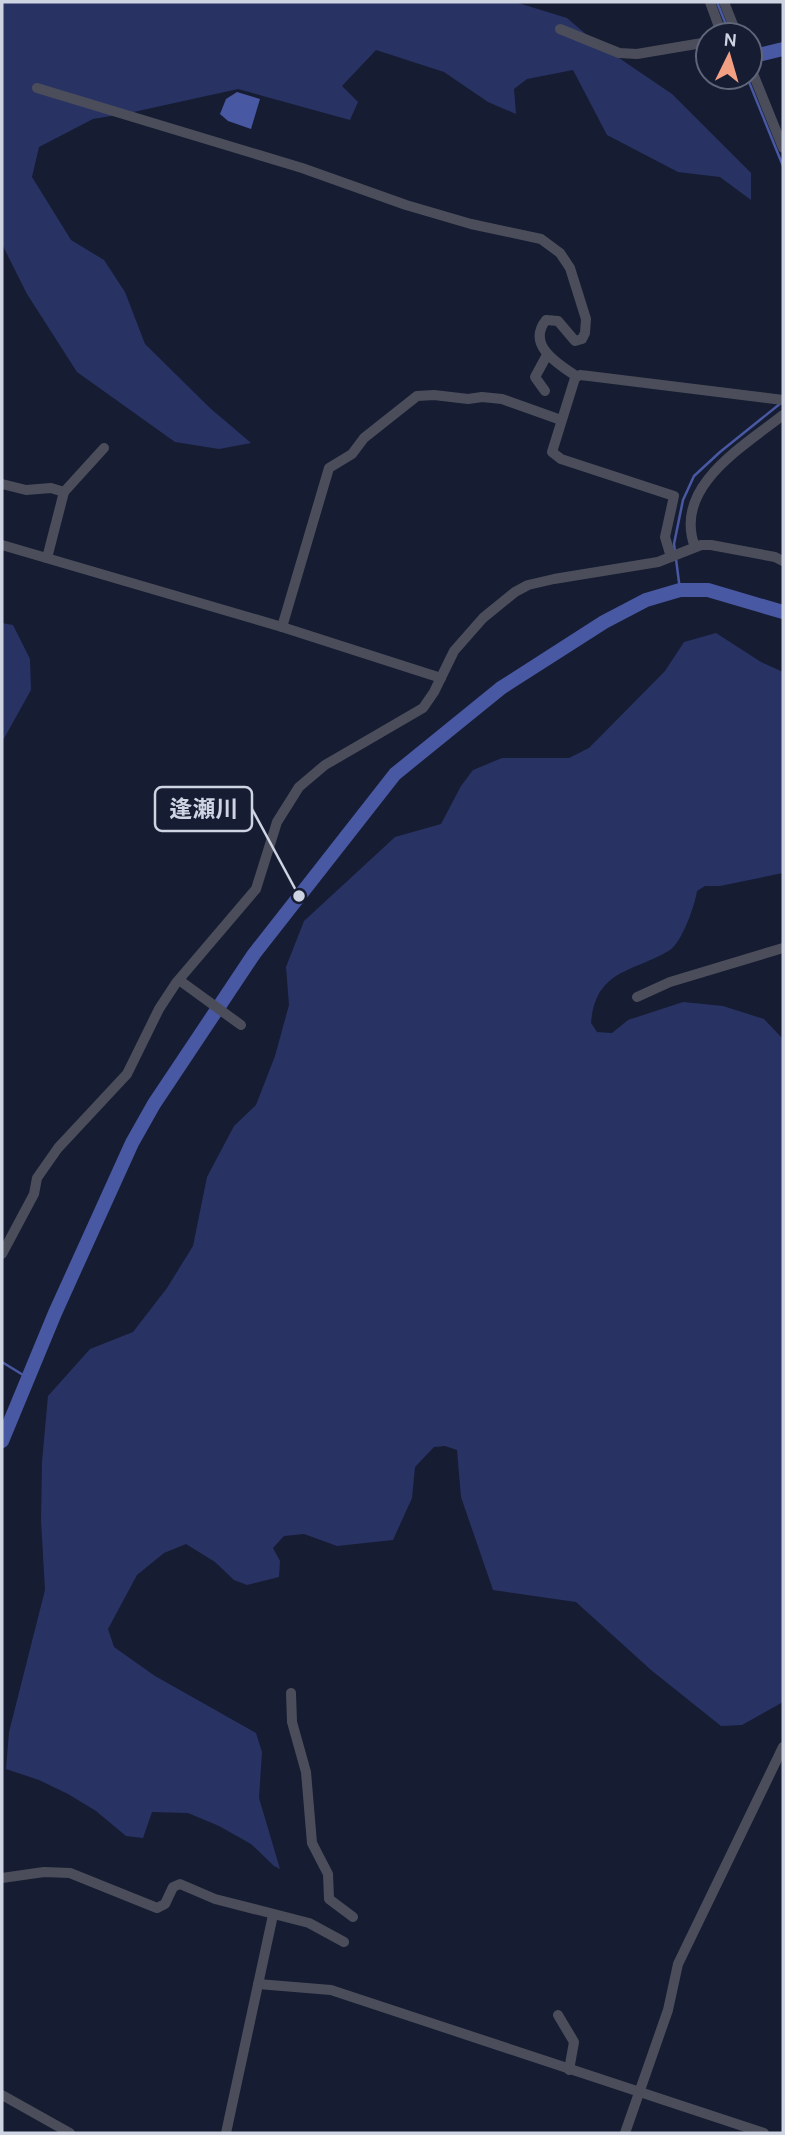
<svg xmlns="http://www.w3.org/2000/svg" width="785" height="2135" font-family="Karla,'Noto Sans JP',sans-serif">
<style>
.green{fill:#283364}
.water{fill:#4858a2}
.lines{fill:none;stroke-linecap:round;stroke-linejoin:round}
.stream{stroke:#4858a2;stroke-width:2.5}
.river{stroke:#4858a2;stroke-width:14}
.minor{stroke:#4b4e5a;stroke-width:10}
.leader{fill:none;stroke:#cfd4e3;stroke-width:2.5}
.callout-dot{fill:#cfd4e3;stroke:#161c32;stroke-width:2.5}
.callout{fill:#161c32;stroke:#cfd4e3;stroke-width:2.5}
.callout-label{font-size:23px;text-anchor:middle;font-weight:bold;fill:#cfd4e3}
</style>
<rect width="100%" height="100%" fill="#161c32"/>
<g class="green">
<polygon points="2,2 515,2 567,18 594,41 672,94 751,173 751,200 720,177 678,172 607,135 573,70 527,79 514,89 516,114 488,102 444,72 376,50 342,86 358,102 350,120 238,89 129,113 93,119 39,147 32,177 71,240 104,260 125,292 145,344 210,408 251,443 219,449 175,442 77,372 27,294 2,244"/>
<polygon points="2,623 13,625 30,659 31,690 2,742"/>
<path d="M716 633 761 662 783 672V873L720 886H705L697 891C695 905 682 942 670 950 632 973 596 969 591 1023L597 1032 612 1033 628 1020 683 1002 723 1006 764 1019 783 1039V1702L742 1725 721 1726 651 1670 576 1602 493 1590 461 1497 457 1450 445 1446 434 1447 415 1467 412 1498 393 1540 337 1546 304 1534 284 1536 273 1548 280 1561 279 1577 247 1585 234 1580 215 1562 186 1544 164 1553 137 1575 108 1629 114 1647 155 1676 256 1733 262 1752 259 1798 280 1869 274 1866 251 1844 219 1826 188 1813 152 1812 143 1838 126 1836 96 1811 68 1794 39 1780 6 1769 9 1732 45 1590 41 1520 42 1462 48 1396 90 1349 133 1332 167 1288 193 1246 207 1177 234 1126 256 1105 275 1056 289 1005 286 967 304 921 395 837 441 824 461 786 473 770 502 758H569L589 748 665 671 684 642Z"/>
</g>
<polygon class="water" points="237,92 260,99 251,129 228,121 220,114 226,99"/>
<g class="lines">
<g class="stream">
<polyline points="717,2 730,35"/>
<polyline points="747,77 783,166"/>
<polyline points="675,552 674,544 683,500 694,476 720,452 781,403"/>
<polyline points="676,559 680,590"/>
<polyline points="2,1362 28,1378"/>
</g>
<g class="river">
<polyline points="750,57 783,49"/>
<polyline points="2,1441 55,1313 132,1143 154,1104 254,954 395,774 501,688 604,622 646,600 680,590 708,590 783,612"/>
</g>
<g class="minor">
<polyline points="710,2 722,35"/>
<polyline points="724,2 737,35"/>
<polyline points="560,29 619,53 637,54 708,42"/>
<polyline points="750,66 783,148"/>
<path d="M37 88 302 168 406 205 471 224 541 239 560 253 570 268 586 319 585 333 582 339 575 341 558 321 546 320C526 345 558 364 576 376"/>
<polyline points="545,391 535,377 547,355"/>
<polyline points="2,484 26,490 51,488 64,492 47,558"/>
<polyline points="64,492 104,448"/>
<polyline points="2,545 282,627 441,678"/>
<path d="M695 547C672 487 744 446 783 415"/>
<polyline points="671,557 665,537 674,496 561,459 552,452 575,378 580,375 589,376 783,400"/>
<polyline points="282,627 329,468 352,454 364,438 417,396 434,395 468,399 482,397 502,399 561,420"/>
<polyline points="179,980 241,1025"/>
<polyline points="637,997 670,982 783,948"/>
<polyline points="2,1254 34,1194 37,1178 58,1148 127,1074 159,1009 176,983 256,889 277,822 299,787 325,765 423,708 434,692 454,651 483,618 515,592 528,585 554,579 658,562 701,545 711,545 775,557 783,561"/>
<polyline points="291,1693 292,1722 306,1772 312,1843 328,1874 329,1899 353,1917"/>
<polyline points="2,1878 44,1872 70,1873 157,1908 165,1904 173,1887 180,1884 215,1899 309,1923 344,1942"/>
<polyline points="258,1984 331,1990 764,2133"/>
<polyline points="558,2015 574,2042 569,2070"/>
<polyline points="2,2095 70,2133"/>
<polyline points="226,2133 273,1915"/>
<polyline points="625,2133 668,2010 678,1964 783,1747"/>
</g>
</g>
<path class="leader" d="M299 896L252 809"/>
<circle class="callout-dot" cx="299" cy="896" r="7"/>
<rect class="callout" x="155" y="787" width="97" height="44" rx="7"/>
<g class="callout-label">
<text x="204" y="817">逢瀬川</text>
</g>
<rect width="785" height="2135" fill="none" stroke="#cfd4e3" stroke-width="7"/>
<g transform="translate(729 56) rotate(5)"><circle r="33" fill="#161c32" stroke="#606679" stroke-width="2"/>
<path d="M0-5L12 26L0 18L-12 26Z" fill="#f39f83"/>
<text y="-10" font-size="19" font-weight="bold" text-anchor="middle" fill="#cfd4e3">N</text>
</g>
</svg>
